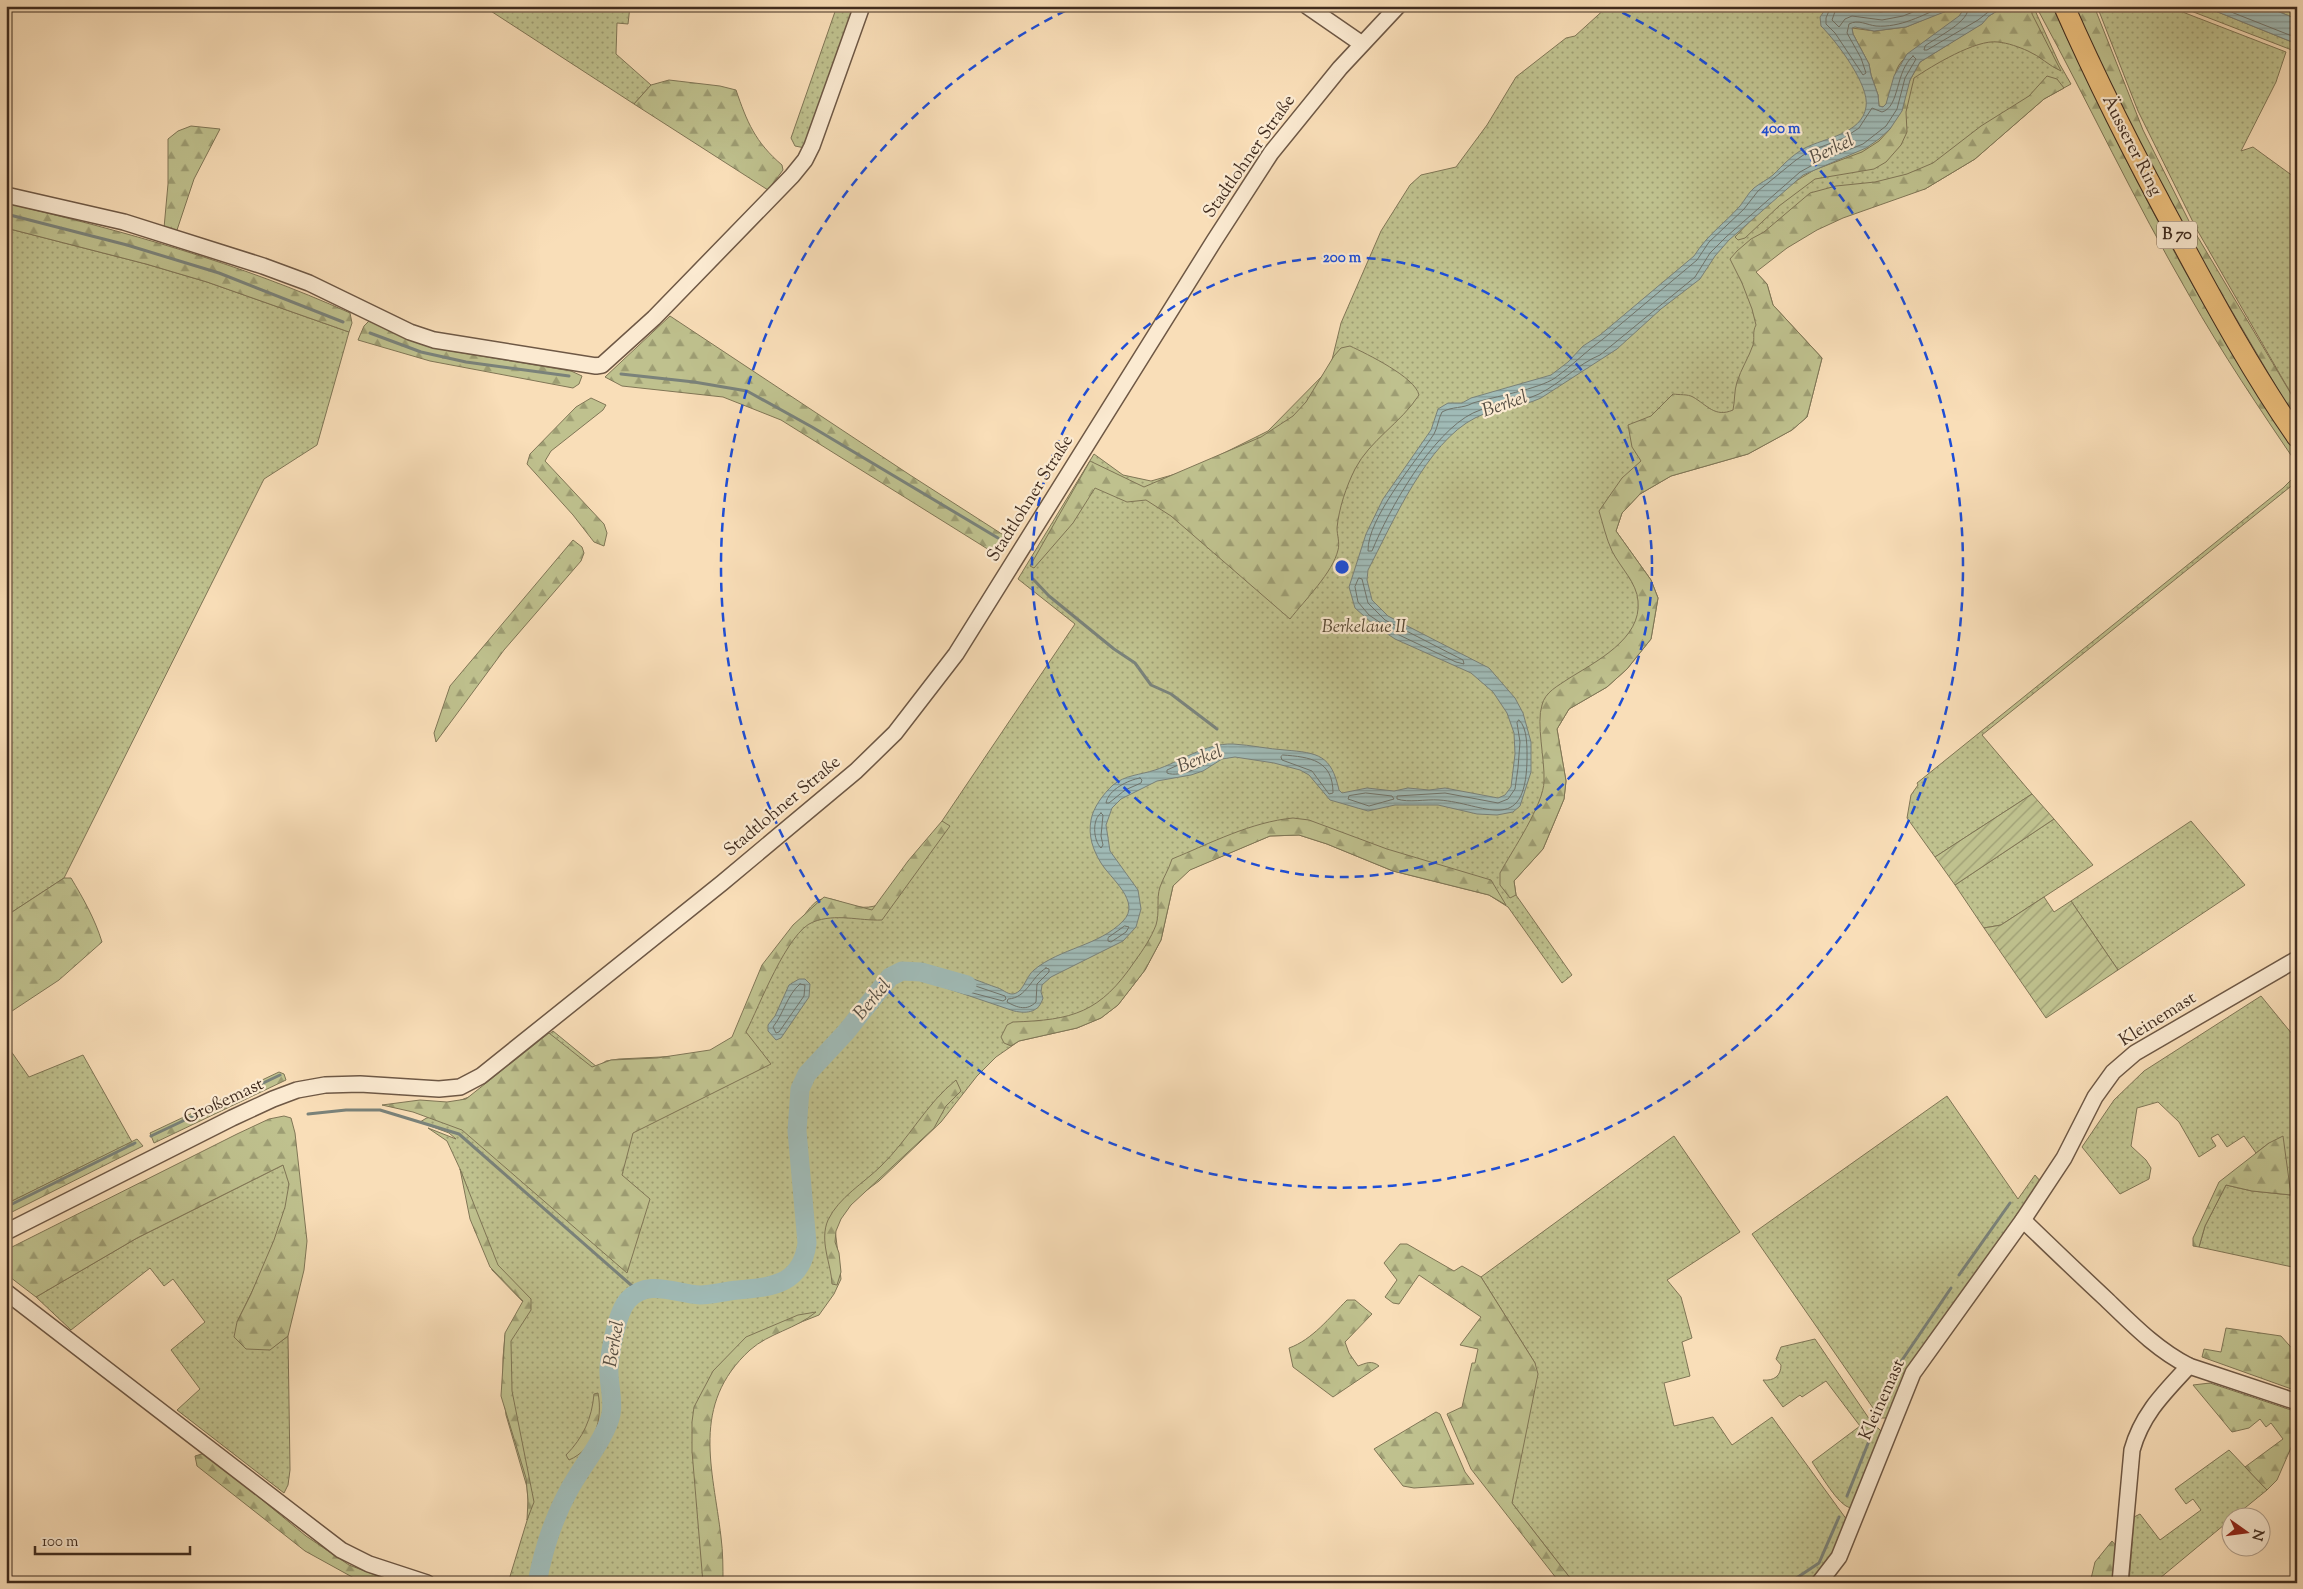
<svg xmlns="http://www.w3.org/2000/svg" width="2303" height="1589" font-family="'Sorts Mill Goudy',serif">
<style>
.grass{fill:url(#grass-dots);stroke:#807656}
.forest{fill:url(#forest-firs);stroke:#807656}
.garden{fill:url(#garden-furrows);stroke:#807656}
.water{fill:url(#water-rules);stroke:#7a827a;fill-rule:evenodd}
.lines{fill:none;stroke-linecap:round;stroke-linejoin:round}
.shore{stroke:#70746b;stroke-width:1}
.stream{stroke:#7a827a;stroke-width:3}
.river{stroke:#a0bbb7;stroke-width:19}
.minor-casing{stroke:#6e5845;stroke-width:18}
.major-casing{stroke:#402c1f;stroke-width:22}
.minor{stroke:#fbead1;stroke-width:15}
.major{stroke:#ecbf7c;stroke-width:20}
.ring{fill:none;stroke:#1d4ed8;stroke-width:2.5;stroke-dasharray:9 6}
.labels{text-anchor:middle;dominant-baseline:central;stroke-width:4.5;stroke-linejoin:round;paint-order:stroke}
.shield{fill:#fbead1;stroke:#786554;stroke-width:1}
.shield-label{font-size:16px;font-weight:bold;fill:#402c1f}
.street-label{font-size:18px;fill:#402c1f;stroke:#fbead1}
.park-label{font-size:18px;font-style:italic;fill:#594a35;stroke:#fbead1}
.water-label{font-size:19px;font-style:italic;fill:#585045;stroke:#fbead1}
.centre{fill:#1d4ed8;stroke:#fbead1;stroke-width:2.5}
.ring-label{font-size:15px;text-anchor:middle;font-weight:bold;fill:#1d4ed8;stroke:#fbead1;stroke-width:4.5;stroke-linejoin:round;paint-order:stroke}
</style>
<defs>
<pattern id="grass-dots" width="8" height="8" patternUnits="userSpaceOnUse" patternTransform="scale(1.25)"><rect width="8" height="8" fill="#bfc18e"/><path d="M2 2h.1M6 6h.1" fill="none" stroke="#9d9d73" stroke-width="1.8" stroke-linecap="round"/></pattern>
<pattern id="forest-firs" width="22" height="20" patternUnits="userSpaceOnUse" patternTransform="scale(1.25)"><rect width="22" height="20" fill="#bfc18e"/><path d="M5 1l3.5 6h-7zM16 11l3.5 6h-7z" fill="#9d9d73"/></pattern>
<pattern id="garden-furrows" width="10" height="10" patternUnits="userSpaceOnUse" patternTransform="scale(1.25)"><rect width="10" height="10" fill="#bfc18e"/><path d="M-1 1l2-2M0 10L10 0M9 11l2-2" fill="none" stroke="#9d9d73"/></pattern>
<pattern id="water-rules" width="6" height="5" patternUnits="userSpaceOnUse" patternTransform="scale(1.25)"><rect width="6" height="5" fill="#a0bbb7"/><path d="M0 2.5h6" fill="none" stroke="#849894"/></pattern>
</defs>
<rect width="100%" height="100%" fill="#f9deb8"/>
<filter id="stains"><feTurbulence type="fractalNoise" baseFrequency=".004" numOctaves="4"/><feColorMatrix values="0 0 0 0 .2 0 0 0 0 .09 0 0 0 0 .02 0 0 0 .5 -.17"/></filter>
<radialGradient id="worn" r=".72"><stop offset=".6" stop-color="#630" stop-opacity="0"/><stop offset="1" stop-color="#630" stop-opacity=".3"/></radialGradient>
<g class="grass">
<polygon points="483,6 630,6 628,24 617,23 616,54 651,85 634,104"/>
<polygon points="837,6 856,6 805,148 795,146 791,138"/>
<path d="M1608 6H2033L2059 63 2071 84 2044 99 1975 159 1925 189 1825 196 1750 266 1767 284 1773 305 1822 358 1807 417 1792 430 1748 454 1671 476 1640 494 1622 513 1616 531 1651 580 1658 598 1651 639 1627 669 1607 687 1569 709 1557 729 1566 781 1564 799 1543 849 1514 881 1516 895 1572 975 1562 983 1508 907 1489 895 1393 871 1327 844 1299 835 1270 836 1189 870 1173 886 1161 940 1145 970 1118 1005 1101 1018 1077 1028 1019 1041 996 1057 977 1076 941 1122 879 1181 855 1199 841 1217 835 1229 841 1279 834 1294 819 1315 748 1343 716 1388 706 1433 723 1583H508L529 1514 527 1487 506 1415 503 1387V1358L505 1335 525 1304 492 1270 487 1249 475 1231 470 1213 468 1190 460 1169 447 1141 428 1128 456 1139 449 1133 420 1122 448 1105 474 1095 553 1031 597 1067 606 1061 619 1059 702 1055 722 1051C730 1042 740 1032 746 1021 761 998 799 909 819 900 835 893 851 914 878 905L944 823 942 821 1075 624 1018 579 1094 454 1123 475 1151 481 1190 470 1268 431 1330 368 1341 323 1381 231 1410 185 1421 175 1456 167 1487 125 1516 77 1566 38 1575 36Z"/>
<polygon points="2097,6 2167,6 2286,52 2276,82 2241,151 2253,147 2297,179 2297,404 2196,228 2138,111"/>
<polygon points="2178,6 2203,6 2297,44 2297,52"/>
<polygon points="2264,6 2297,6 2297,19"/>
<polygon points="6,228 146,264 207,282 349,332 317,445 264,479 64,878 6,916"/>
<polygon points="2297,474 2295,483 1982,735 2032,794 1935,857 1907,818 1911,795 1918,785 1917,783 2283,488"/>
<polygon points="2054,819 2093,865 2001,925 1984,928 1955,885"/>
<polygon points="2191,821 2245,885 2118,970 2071,901"/>
<polygon points="2261,996 2297,1040 2297,1268 2199,1247 2205,1226 2226,1185 2252,1191 2291,1195 2269,1143 2256,1153 2244,1136 2227,1147 2218,1134 2211,1138 2216,1146 2199,1157 2179,1122 2158,1102 2137,1108 2131,1146 2146,1160 2151,1168 2149,1179 2120,1194 2082,1147 2114,1100 2144,1071"/>
<polygon points="6,1044 29,1077 83,1055 132,1142 6,1204"/>
<polygon points="1947,1096 2018,1199 2035,1175 2041,1182 1887,1418 1880,1418 1752,1234"/>
<polygon points="1674,1136 1740,1232 1667,1280 1681,1297 1692,1338 1682,1342 1690,1376 1664,1383 1674,1426 1713,1417 1732,1445 1772,1417 1847,1520 1846,1533 1814,1583 1574,1583 1512,1503 1535,1363 1481,1277"/>
<path d="M283 1165C285 1171 289 1178 289 1184 292 1213 251 1294 237 1322L269 1350 288 1336 290 1470 288 1485 284 1493 177 1410 200 1389 171 1350 205 1322 173 1279 164 1286 150 1268 71 1330 36 1297 137 1238Z"/>
<path d="M1815 1339 1870 1420 1882 1432 1851 1508C1838 1506 1820 1473 1812 1462L1860 1426 1826 1381 1802 1397 1800 1395 1783 1407 1763 1380C1774 1381 1781 1376 1781 1365L1776 1359 1781 1347Z"/>
<polygon points="2229,1450 2267,1490 2235,1516 2230,1516 2230,1520 2154,1583 2129,1583 2134,1517 2140,1514 2160,1540 2201,1510 2193,1499 2186,1504 2175,1489"/>
</g>
<g class="forest">
<path d="M2005 6H2031L2032 14 2061 71C2049 66 2040 56 2028 51 2019 47 2008 43 1998 42 1976 39 1932 66 1914 78L1906 112 1907 132 1901 145 1886 162 1874 169 1815 179 1779 206 1745 238 1738 240 1735 237 1766 204 1796 181 1814 170 1862 152 1879 141 1890 129 1910 80 1920 62 1981 24 1989 16Z"/>
<path d="M2038 6H2052C2124 160 2200 313 2297 453V464C2259 408 2222 353 2189 295 2135 202 2089 104 2038 10Z"/>
<polygon points="2074,6 2094,6 2143,130 2193,229 2297,404 2297,422 2162,192"/>
<path d="M1952 8 1964 9C1958 25 1914 43 1899 65 1891 77 1895 98 1883 107L1879 106 1878 95 1871 75 1869 64 1853 34 1852 28 1874 31 1906 27Z"/>
<path d="M2047 76 2057 79 2064 88 2044 99 1975 159 1925 189 1843 218 1817 230 1787 248 1756 272 1767 284 1773 305 1822 358 1807 417 1792 430 1748 454 1671 476 1640 494 1622 513 1616 531 1651 580 1658 598 1651 639 1627 669 1607 687 1569 709 1557 729 1566 781 1564 799 1543 849 1514 881 1516 895 1510 898 1500 885V873C1512 851 1544 804 1544 781 1545 760 1536 723 1542 705 1545 692 1558 686 1568 679 1595 662 1642 639 1638 601 1637 583 1620 567 1612 551 1606 538 1603 524 1599 511L1622 478 1641 461 1632 447 1628 425 1651 416 1673 394C1679 395 1688 394 1693 397 1707 405 1715 418 1733 410 1735 401 1734 391 1737 382 1741 369 1749 357 1753 345 1755 338 1752 332 1756 325L1752 309 1742 283 1730 259 1737 251 1751 239 1764 232 1810 193 1836 186 1875 182 1907 174 1933 163 1981 126 2029 96Z"/>
<path d="M669 80 720 86 736 90C747 122 755 142 782 165L783 170 768 190 634 104 651 85Z"/>
<polygon points="191,126 220,129 194,179 176,233 164,228 168,184 168,139 178,131"/>
<path d="M6 203C124 231 239 263 350 313L352 323 349 332 207 282 146 264 6 228Z"/>
<polygon points="670,316 910,475 1005,536 994,553 781,420 723,397 622,386 605,377"/>
<polygon points="369,321 419,343 445,350 571,371 582,376 579,384 573,388 430,361 358,340 364,326"/>
<path d="M1350 346C1367 354 1415 377 1419 395 1401 423 1370 440 1355 469 1346 487 1339 508 1337 528 1337 535 1340 543 1338 550 1333 572 1305 600 1290 619L1171 516 1146 500 1127 502 1095 488 1073 523 1034 568 1030 566 1090 461 1144 487 1261 437 1293 416 1306 402 1334 356 1341 348Z"/>
<polygon points="591,398 606,405 603,410 551,451 545,461 604,524 607,533 604,546 594,542 573,515 527,464 530,454 576,407"/>
<polygon points="573,540 582,547 584,553 581,561 504,650 436,742 434,733 450,686"/>
<path d="M1293 818 1309 820 1387 849 1491 880 1506 905 1489 895 1393 871 1327 844 1299 835 1270 836 1190 870 1173 886 1161 940 1145 970 1118 1005 1101 1018 1077 1028 1019 1041 1011 1046 1004 1043 1001 1037 1007 1025 1013 1022C1073 1020 1100 1013 1135 961 1143 950 1151 938 1156 925 1160 912 1156 899 1160 887 1163 878 1169 869 1172 859 1211 843 1251 822 1293 818Z"/>
<path d="M942 821 950 826 882 920C859 921 836 913 813 922 787 932 759 1007 746 1032L771 1064 633 1133 622 1175 650 1199 627 1273 462 1130 413 1112 382 1105 420 1100 447 1102 466 1099 549 1033 592 1067 611 1060 657 1058 710 1050 732 1037 762 965 793 925 824 897 872 910 908 861Z"/>
<path d="M64 878H71C83 898 95 919 102 942L59 980 6 1015V916Z"/>
<polygon points="279,1072 284,1074 286,1080 154,1143 150,1133"/>
<path d="M956 1080 961 1091 946 1106 934 1128 851 1205 841 1219 836 1231 835 1242 839 1253 841 1272 837 1285 832 1284C831 1263 819 1241 828 1220 839 1197 864 1183 881 1166 909 1139 926 1104 956 1080Z"/>
<polygon points="284,1116 291,1118 295,1133 307,1241 304,1270 288,1336 270,1350 246,1349 234,1337 237,1322 251,1294 274,1240 285,1207 289,1184 283,1165 137,1238 36,1297 6,1274 6,1250 237,1134 269,1119"/>
<polygon points="2283,1136 2291,1195 2252,1191 2226,1185 2205,1226 2199,1247 2193,1246 2193,1238 2219,1182 2269,1143"/>
<polygon points="137,1139 143,1146 6,1215 6,1204"/>
<polygon points="460,1169 498,1265 531,1299 531,1310 511,1341 512,1391 534,1502 527,1520 528,1500 526,1478 501,1396 505,1333 523,1301 490,1267 470,1219"/>
<polygon points="1400,1244 1407,1244 1454,1271 1462,1266 1481,1277 1535,1363 1538,1374 1512,1503 1574,1583 1560,1583 1471,1469 1447,1414 1462,1407 1472,1363 1475,1363 1478,1349 1460,1345 1481,1317 1419,1275 1399,1304 1393,1303 1385,1297 1397,1280 1384,1263"/>
<path d="M1347 1300H1355L1372 1314 1345 1342 1349 1353 1358 1366C1366 1363 1372 1360 1379 1366L1333 1397 1293 1367 1289 1348C1312 1340 1330 1317 1347 1300Z"/>
<path d="M816 1312C796 1329 769 1333 750 1350 690 1405 713 1468 721 1537 723 1552 723 1568 723 1583H703L692 1451V1422L694 1407 713 1371 746 1337 798 1315Z"/>
<polygon points="2226,1328 2281,1336 2297,1354 2297,1391 2202,1357 2204,1349 2221,1352"/>
<polygon points="2210,1383 2297,1412 2297,1434 2277,1480 2267,1490 2245,1467 2283,1439 2271,1423 2266,1427 2260,1419 2249,1428 2232,1432 2193,1385"/>
<path d="M598 1393C603 1419 595 1449 569 1460L566 1455C583 1438 592 1418 594 1394Z"/>
<polygon points="1436,1412 1440,1414 1465,1472 1474,1484 1414,1488 1403,1486 1374,1449"/>
<polygon points="205,1453 306,1536 349,1565 396,1583 363,1583 305,1551 197,1466 195,1456"/>
<polygon points="2112,1541 2117,1547 2113,1583 2090,1583 2095,1562"/>
</g>
<g class="garden">
<polygon points="2032,794 2054,819 1955,885 1935,857"/>
<polygon points="2044,897 2054,912 2071,901 2118,970 2046,1018 1984,928 2001,925"/>
</g>
<g class="water">
<path d="M1828 6H2005L1989 16 1982 24 1920 62 1910 80 1902 111 1890 129 1879 139 1866 148 1803 175 1729 240 1715 256 1700 279 1661 309 1617 349 1541 398C1520 408 1496 407 1475 418 1427 442 1392 524 1368 570L1367 580 1372 600 1388 616 1489 668 1515 698 1523 713 1531 742V772L1520 806 1513 812 1497 815 1477 814 1438 805H1395L1368 811 1330 800 1309 775 1300 770 1274 763 1235 757 1222 759 1203 771 1191 775 1157 781 1121 799 1112 808 1106 825 1110 851 1138 890 1141 909 1136 927 1123 941 1051 977 1042 985 1041 992 1043 998C1039 1012 1028 1014 1014 1011L940 986 948 972C965 975 981 982 998 988 1002 989 1007 994 1012 994 1023 994 1026 976 1034 970 1060 948 1099 946 1123 921 1142 902 1110 878 1101 863 1093 850 1088 836 1091 820 1093 808 1103 794 1113 785 1125 775 1140 775 1155 770 1180 762 1205 743 1233 744 1251 745 1268 749 1285 750 1319 753 1331 755 1339 790L1342 793 1367 788 1394 791 1408 788 1429 790 1445 788 1498 798 1505 795 1511 787 1515 754 1514 733 1507 713 1493 692 1471 673 1395 639 1374 625 1355 608 1349 587 1366 534 1383 499 1431 430 1438 409 1448 403H1462L1471 398 1551 375 1568 362 1583 346 1600 335 1694 256C1708 234 1723 225 1740 206 1745 200 1748 193 1754 188 1760 183 1767 180 1773 175 1783 165 1792 155 1805 148 1824 138 1862 134 1866 107 1870 85 1836 41 1821 26L1820 17ZM1957 7 1964 9 1959 16 1907 54 1894 76 1886 104 1883 107 1879 106 1878 95 1871 75 1869 64 1853 34 1852 28 1855 27 1874 31 1906 27Z"/>
<polygon points="2203,6 2264,6 2297,19 2297,44"/>
<polygon points="799,979 805,979 810,984 809,997 781,1038 776,1040 768,1031 768,1025 775,1016 789,985"/>
</g>
<g class="lines">
<g class="shore">
<path d="M1831 6 1826 18V24L1835 33 1863 75 1866 73 1861 58 1847 33 1849 24C1858 19 1867 25 1876 26 1900 28 1923 15 1944 6"/>
<polyline points="1837,6 1832,20 1839,27 1845,19 1852,16 1882,20 1903,16 1928,6"/>
<polyline points="1845,6 1847,9 1856,8 1881,12 1910,6"/>
<path d="M1968 6C1972 21 1935 38 1925 46L1924 50H1927L1978 20 1996 6"/>
<polyline points="2216,6 2297,38"/>
<path d="M1913 56 1916 59 1905 78 1897 109 1886 126 1863 144 1818 162 1800 172 1726 237 1710 253 1695 277 1600 355C1578 364 1561 383 1539 394 1518 404 1494 403 1473 413 1432 433 1389 509 1372 551H1368C1367 519 1416 461 1434 434 1438 427 1438 419 1442 412 1453 406 1462 409 1473 403 1493 397 1539 389 1555 378 1572 366 1586 351 1603 339L1697 260 1709 242 1744 209 1758 191 1796 160 1808 152 1844 138 1859 128 1872 108 1882 112C1900 107 1895 71 1913 56Z"/>
<polygon points="1359,578 1362,579 1368,603 1385,620 1463,660 1464,664 1456,662 1397,634 1369,615 1358,602 1355,587"/>
<path d="M1519 720C1528 728 1527 749 1527 761 1525 837 1484 803 1439 800 1425 799 1409 803 1397 799V796L1445 793 1498 803 1508 799 1515 789 1518 768 1520 742 1517 723Z"/>
<path d="M1213 753 1216 754V757C1205 766 1180 778 1167 773V770L1187 761Z"/>
<path d="M1283 755C1310 757 1333 760 1333 793L1329 794 1312 771 1282 760 1281 757Z"/>
<path d="M1140 778 1142 780 1141 783 1125 790 1109 803H1106C1108 790 1128 780 1140 778Z"/>
<polygon points="1366,793 1392,796 1394,799 1369,806 1348,799 1349,796"/>
<path d="M1101 813 1103 815 1101 836 1103 845 1101 848C1093 840 1092 819 1101 813Z"/>
<polygon points="1125,926 1129,927 1126,932 1111,942 1108,941 1108,938"/>
<path d="M1046 968 1049 969V972L1037 984 1036 1002C1027 1011 1018 1008 1007 1002L1008 999C1027 998 1031 977 1046 968Z"/>
<polygon points="952,978 1005,996 1006,999 1003,1001 969,992 949,983 949,980"/>
<path d="M800 984 805 985 804 996 779 1032 776 1033 773 1027C784 1013 787 995 800 984Z"/>
</g>
<g class="stream">
<polyline points="6,214 127,245 219,273 343,322"/>
<polyline points="370,333 421,352 466,362 569,376"/>
<polyline points="621,374 694,382 747,391 812,427 998,538"/>
<polyline points="1033,579 1049,596 1114,649 1135,663 1151,685 1171,694 1217,729"/>
<polyline points="308,1114 346,1110 380,1110 459,1134 639,1292"/>
<polyline points="151,1136 280,1075"/>
<polyline points="6,1207 135,1143"/>
<polyline points="1959,1275 2010,1203"/>
<polyline points="1882,1407 1898,1366 1951,1288"/>
<polyline points="1847,1496 1871,1436"/>
<polyline points="1789,1583 1819,1563 1839,1517"/>
</g>
<path class="river" d="M537 1583C543 1551 553 1519 569 1490 580 1469 607 1436 611 1414 614 1399 608 1383 609 1368 610 1351 617 1312 628 1300 648 1278 676 1294 700 1295 713 1295 725 1291 738 1290 773 1287 802 1284 807 1243L797 1131 800 1089 807 1074 846 1032 890 977 902 971 921 972 967 985"/>
<g class="minor-casing">
<g id="minor">
<polyline points="1307,6 1362,44"/>
<polyline points="6,195 124,222 263,266 309,283 410,332 434,340 596,366 602,365 654,318 792,176 805,160 812,146 862,6"/>
<path d="M2023 1220C2051 1247 2078 1273 2106 1299 2132 1324 2157 1350 2189 1366L2297 1402"/>
<polyline points="6,1232 232,1118 273,1099 297,1090 325,1085 360,1084 439,1089 460,1087 481,1076 722,883 856,771 895,733 956,654 1214,241 1271,153 1340,68 1398,6"/>
<polyline points="6,1292 341,1550 369,1564 427,1583"/>
<polyline points="1819,1583 1839,1557 1913,1373 2023,1220 2064,1158 2095,1097 2113,1072 2135,1053 2297,959"/>
<path d="M2120 1583 2132 1450C2142 1414 2164 1393 2189 1366"/>
</g>
</g>
<g class="major-casing">
<path id="major" d="M2064 6C2099 86 2139 164 2181 241 2217 308 2254 375 2297 437"/>
</g>
<use href="#minor" class="minor"/>
<use href="#major" class="major"/>
</g>
<g class="ring">
<circle cx="1342" cy="567" r="310"/>
<path d="M1609 6A621 621 0 1 1 1075 6"/>
</g>
<g class="labels">
<rect class="shield" x="2157" y="221.5" width="40" height="27" rx="4"/>
<g class="shield-label">
<text x="2177" y="235">B 70</text>
</g>
<g class="street-label">
<text transform="translate(2131 146) rotate(63)">Äusserer Ring</text>
<text transform="translate(1250 157) rotate(-55)">Stadtlohner Straße</text>
<text transform="translate(1031 499) rotate(-58)">Stadtlohner Straße</text>
<text transform="translate(783 807) rotate(-40)">Stadtlohner Straße</text>
<text transform="translate(2158 1020) rotate(-32)">Kleinemast</text>
<text transform="translate(224 1102) rotate(-25)">Großemast</text>
<text transform="translate(1883 1400) rotate(-66)">Kleinemast</text>
</g>
<g class="park-label">
<text x="1364" y="628">Berkelaue II</text>
</g>
<g class="water-label">
<text transform="translate(1832 150) rotate(-25)">Berkel</text>
<text transform="translate(1505 405) rotate(-19)">Berkel</text>
<text transform="translate(1200 760) rotate(-21)">Berkel</text>
<text transform="translate(873 1000) rotate(-50)">Berkel</text>
<text transform="translate(615 1344) rotate(-80)">Berkel</text>
</g>
</g>
<circle cx="1342" cy="567" r="8" class="centre"/>
<g class="ring-label">
<text x="1781" y="133">400 m</text>
<text x="1342" y="262">200 m</text>
</g>
<rect width="2303" height="1589" fill="none" stroke="#f9deb8" stroke-width="25"/>
<rect x="8" y="8" width="2288" height="1574" fill="none" stroke="#402c1f" stroke-width="2.5"/>
<rect x="12" y="12" width="2278" height="1564" fill="none" stroke="#402c1f"/>
<g transform="translate(2246 1532) rotate(104)"><circle r="24" fill="#fbead1" stroke="#b09e8a"/>
<path d="M0-4L9 19L0 12L-9 19Z" fill="#8f2418"/>
<text y="-8" font-size="14" font-weight="bold" text-anchor="middle" fill="#402c1f">N</text>
</g>
<path d="M35 1546v8h155v-8" fill="none" stroke="#402c1f" stroke-width="2.5"/>
<text x="42" y="1546" font-size="15" fill="#402c1f" stroke="#fbead1" stroke-width="4" paint-order="stroke">100 m</text>
<rect width="100%" height="100%" filter="url(#stains)"/>
<rect width="100%" height="100%" fill="url(#worn)"/>
</svg>
